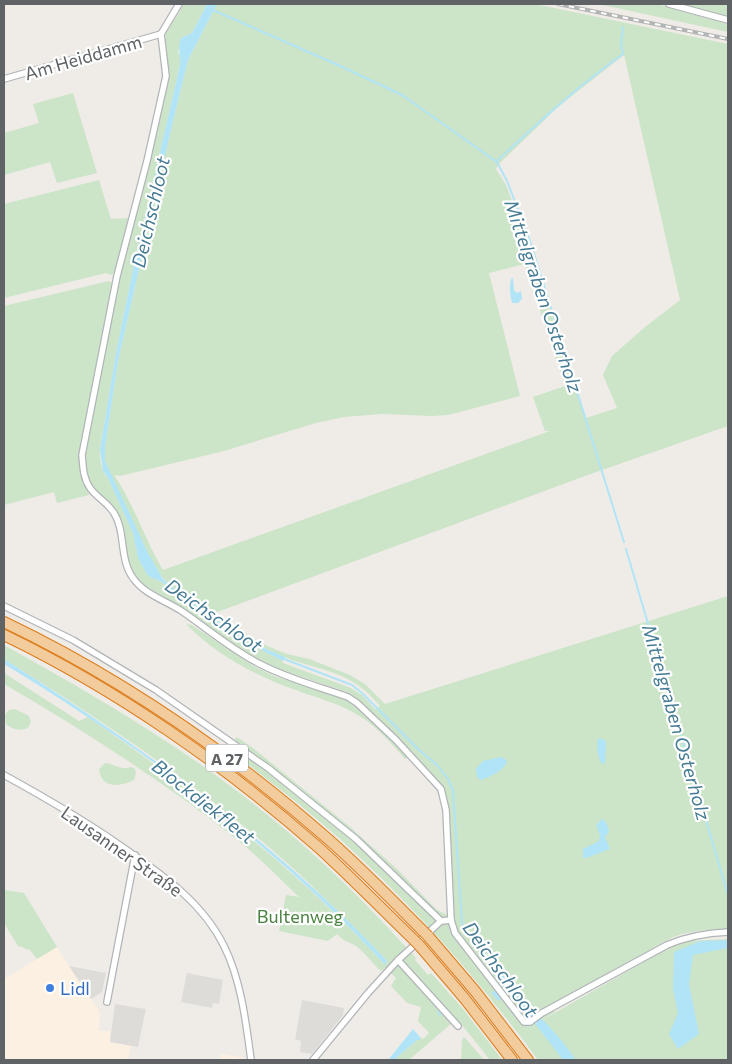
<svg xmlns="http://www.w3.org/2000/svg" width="732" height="1064" font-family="Commissioner,sans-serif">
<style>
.commercial{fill:#fbf0e1}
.industrial{fill:#dedcd9}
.green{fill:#cce4c7;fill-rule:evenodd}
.water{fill:#b1e4f6}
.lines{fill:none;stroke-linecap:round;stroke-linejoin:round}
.stream{stroke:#b1e4f6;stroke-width:2}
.minor-casing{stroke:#b2b5b8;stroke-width:8}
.motorway-casing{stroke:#dd7c1a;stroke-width:12}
.minor{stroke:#fff;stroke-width:5.5}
.motorway{stroke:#f2cc9c;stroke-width:10}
.rail-casing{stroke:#b3b4b4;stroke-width:4}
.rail{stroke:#fff;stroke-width:2;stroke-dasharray:5.5;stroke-linecap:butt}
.motorway-bridge-casing{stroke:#dd7c1a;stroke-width:12;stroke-linecap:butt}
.motorway-bridge{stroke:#f2cc9c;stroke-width:10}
.shop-dot{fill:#3f7fe0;stroke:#fff;stroke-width:2}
.labels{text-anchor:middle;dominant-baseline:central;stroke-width:4.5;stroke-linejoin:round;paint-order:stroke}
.shield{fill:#fff;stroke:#8f9294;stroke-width:1}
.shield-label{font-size:16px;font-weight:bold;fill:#5f6366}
.street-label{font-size:18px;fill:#5f6366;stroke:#fff}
.park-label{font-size:18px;fill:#4a8340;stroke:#fff}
.shop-label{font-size:18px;fill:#366cbe;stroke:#fff;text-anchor:start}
.water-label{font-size:19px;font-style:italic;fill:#477c96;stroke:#fff}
</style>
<rect width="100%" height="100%" fill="#efece8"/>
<g class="commercial">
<polygon points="57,947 100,1012 99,1031 110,1031 110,1042 131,1046 128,1060 8,1060 4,1054 4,979"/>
<polygon points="221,1054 244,1058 244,1060 220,1060"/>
</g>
<g class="industrial">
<polygon points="69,966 106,973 102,992 91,999"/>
<polygon points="187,973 223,980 219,1004 213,1003 212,1008 181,1002"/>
<polygon points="302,1000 344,1008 343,1015 312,1054 300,1052 301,1041 295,1039"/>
<polygon points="115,1004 146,1009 138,1047 110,1042"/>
</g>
<g class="green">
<path d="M183 4H207L192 33 181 38 178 52 181 58 180 65 134 265 116 353 100 449C100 459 101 471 108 478L133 533 138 558 148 576 162 582 181 598 248 643 283 661V663L351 688 363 696 375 709 380 706C351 670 323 672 284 657 254 645 183 602 163 578 152 564 145 546 137 531 126 508 115 485 105 461V447L118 361 173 121 188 60 217 4H535L728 44V426L585 476 212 614 265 645 287 654 309 659 350 675 365 684 385 704 728 596V929C707 930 688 930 669 939L550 1005 555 1012 530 1027 658 954 685 941 728 939V1060H538C479 980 414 906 340 839 304 807 266 778 227 749L237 737 253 748 350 827 397 869 437 910 454 918 450 819 444 787 413 755 405 759C392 744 377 727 361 717 340 703 316 698 293 689 254 675 215 654 186 624L192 625 252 665 276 677 345 698 366 714 370 712 362 703 347 692 272 667 229 642 190 614 149 590 139 582 131 571 115 509 92 485 85 469V457L118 281 169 78 165 42 166 32 179 13ZM624 55 680 300 645 327 612 356 603 375 617 408 586 418 524 232 506 185 496 169 500 163 559 106ZM525 264 565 386 533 397 545 431H550L163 570C145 540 134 504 114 475L120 476 224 451 316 423 344 417 382 414 432 416 448 415 520 396 489 273Z"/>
<polygon points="598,4 657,4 728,24 728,32"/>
<polygon points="682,4 728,4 728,17"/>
<polygon points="73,93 97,173 57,183 50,162 4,175 4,133 39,123 33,104"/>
<polygon points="99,180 111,219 128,218 115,272 111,275 106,273 4,298 4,204"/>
<polygon points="109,281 112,283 79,457 80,469 89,495 57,503 54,492 4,505 4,306"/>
<path d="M4 645C94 695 185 748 265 813 320 857 369 906 416 958L415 960 428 975 431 973 463 1009 500 1057 498 1059 501 1058 503 1060H490L462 1025 457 1028 452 1023 410 1059 411 1060H394L417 1040H420V1037L423 1039 429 1033 418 1021 421 1007 407 1003 391 986 396 978 385 968 381 971C374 965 360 947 354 945 347 941 343 941 337 934L328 941 279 931 286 895 299 897C280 879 261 859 240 842 166 783 86 732 4 684V673L79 721 88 717C194 791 297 868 384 964L387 961C351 925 317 889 278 855 193 781 99 719 4 659Z"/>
<path d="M15 709 29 716 31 722 28 728C19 731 13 730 6 724L5 715 9 710Z"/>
<path d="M105 763C115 764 121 771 131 767L135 769 136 773 134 780C120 787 101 789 99 769Z"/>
<polygon points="4,890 24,893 57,947 37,959 30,950 18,946 4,923"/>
<polygon points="464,1037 466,1039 484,1060 461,1060 462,1040"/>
</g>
<g class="water">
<path d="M207 4H217L188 60 173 121 118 361 105 447V461L148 553 163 579 187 599 214 618 268 650 285 657 283 661 248 643 181 598 162 582 148 576 138 558 133 533 108 478 103 471 100 450 116 353 134 265 180 65C181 55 177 48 181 38L192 33Z"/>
<path d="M513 278 514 290 517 293 521 291 522 299 518 303H512C510 295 509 287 511 279Z"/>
<path d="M4 659C142 747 275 841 387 961L385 965C276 845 142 748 4 664Z"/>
<path d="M600 738 606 741 605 763 602 764C598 759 596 746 598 739Z"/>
<path d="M501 757 505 759 507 762C502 772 491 776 481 780L477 777 476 769 483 761Z"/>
<path d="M602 819C607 822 608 826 609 832L605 837 610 849 586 858H583V849L599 841 600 835 596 825Z"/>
<polygon points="728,940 728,948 693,955 689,984 699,1034 678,1049 669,1034 678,1013 673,989 674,952 700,941"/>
<polygon points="492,961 533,1011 547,1024 562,1041 576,1060 563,1060 540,1030 508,992 498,1001 491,992 501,989 504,986 487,965"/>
<polygon points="413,1029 420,1037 420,1040 417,1040 394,1060 388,1060"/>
</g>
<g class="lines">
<g class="stream">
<polyline points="213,10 338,65 402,95 497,162 507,181 530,241 624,542"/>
<path d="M497 161C538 123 578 86 623 54L621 44 623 27"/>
<polyline points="626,549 728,895"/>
<polyline points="284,659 352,685 363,694 418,749 437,765 448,779 453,791 462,924 466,931 492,963"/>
<polyline points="438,1012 440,1015"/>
</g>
<g class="minor-casing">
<g id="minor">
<path d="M179 4 161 34 166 76 147 161 117 276 82 455C83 466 83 478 90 488 96 497 107 502 114 513 126 532 119 559 133 578 144 594 164 600 180 610 207 628 233 651 262 665 289 679 320 687 348 697L357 703 396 740 441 789 446 810 451 920 455 933 524 1022H530L542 1013 667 945C688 936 706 933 728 932"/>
<polyline points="669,4 728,20"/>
<polyline points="4,79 161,34"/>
<polyline points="4,606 73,640 156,690 268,768 356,839 441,921"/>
<path d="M4 775C44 797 84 820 121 846 161 874 202 901 224 946 241 980 246 1022 251 1060"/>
<polyline points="398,960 458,1026"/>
<polyline points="107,1002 135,855"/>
<polyline points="313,1060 368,993 398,960 441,921 451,920"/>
</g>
</g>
<g class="motorway-casing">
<g id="motorway">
<path d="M4 622C121 678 230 753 328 839 361 868 392 900 423 931"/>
<path d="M4 635C116 689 225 765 318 847 351 877 382 909 414 940"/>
<polyline points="428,936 475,991 528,1060"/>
<polyline points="419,945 465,999 512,1060"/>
</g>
</g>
<use href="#minor" class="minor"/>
<use href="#motorway" class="motorway"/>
<g class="rail-casing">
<polyline id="rail" points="558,4 728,39"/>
</g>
<use href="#rail" class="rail"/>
<g class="motorway-bridge-casing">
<g id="motorway-bridge">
<polyline points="423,931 428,936"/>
<polyline points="414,940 419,945"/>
</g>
</g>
<use href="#motorway-bridge" class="motorway-bridge"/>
</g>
<circle class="shop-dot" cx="50" cy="988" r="5"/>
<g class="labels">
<rect class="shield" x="206" y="744.5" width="42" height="27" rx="4"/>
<g class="shield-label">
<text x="227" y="758">A 27</text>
</g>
<g class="street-label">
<text transform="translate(83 57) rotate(-16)">Am Heiddamm</text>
<text transform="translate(122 851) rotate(35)">Lausanner Straße</text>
</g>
<g class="park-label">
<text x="300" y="916">Bultenweg</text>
</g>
<g class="shop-label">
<text x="60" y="988">Lidl</text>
</g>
<g class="water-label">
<text transform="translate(150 212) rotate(-77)">Deichschloot</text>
<text transform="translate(544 296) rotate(71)">Mittelgraben Osterholz</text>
<text transform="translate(214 615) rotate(35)">Deichschloot</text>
<text transform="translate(677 722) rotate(74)">Mittelgraben Osterholz</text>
<text transform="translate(204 801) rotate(38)">Blockdiekfleet</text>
<text transform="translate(501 969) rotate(54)">Deichschloot</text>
</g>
</g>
<rect width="732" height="1064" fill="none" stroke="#5f6366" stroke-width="10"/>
</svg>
